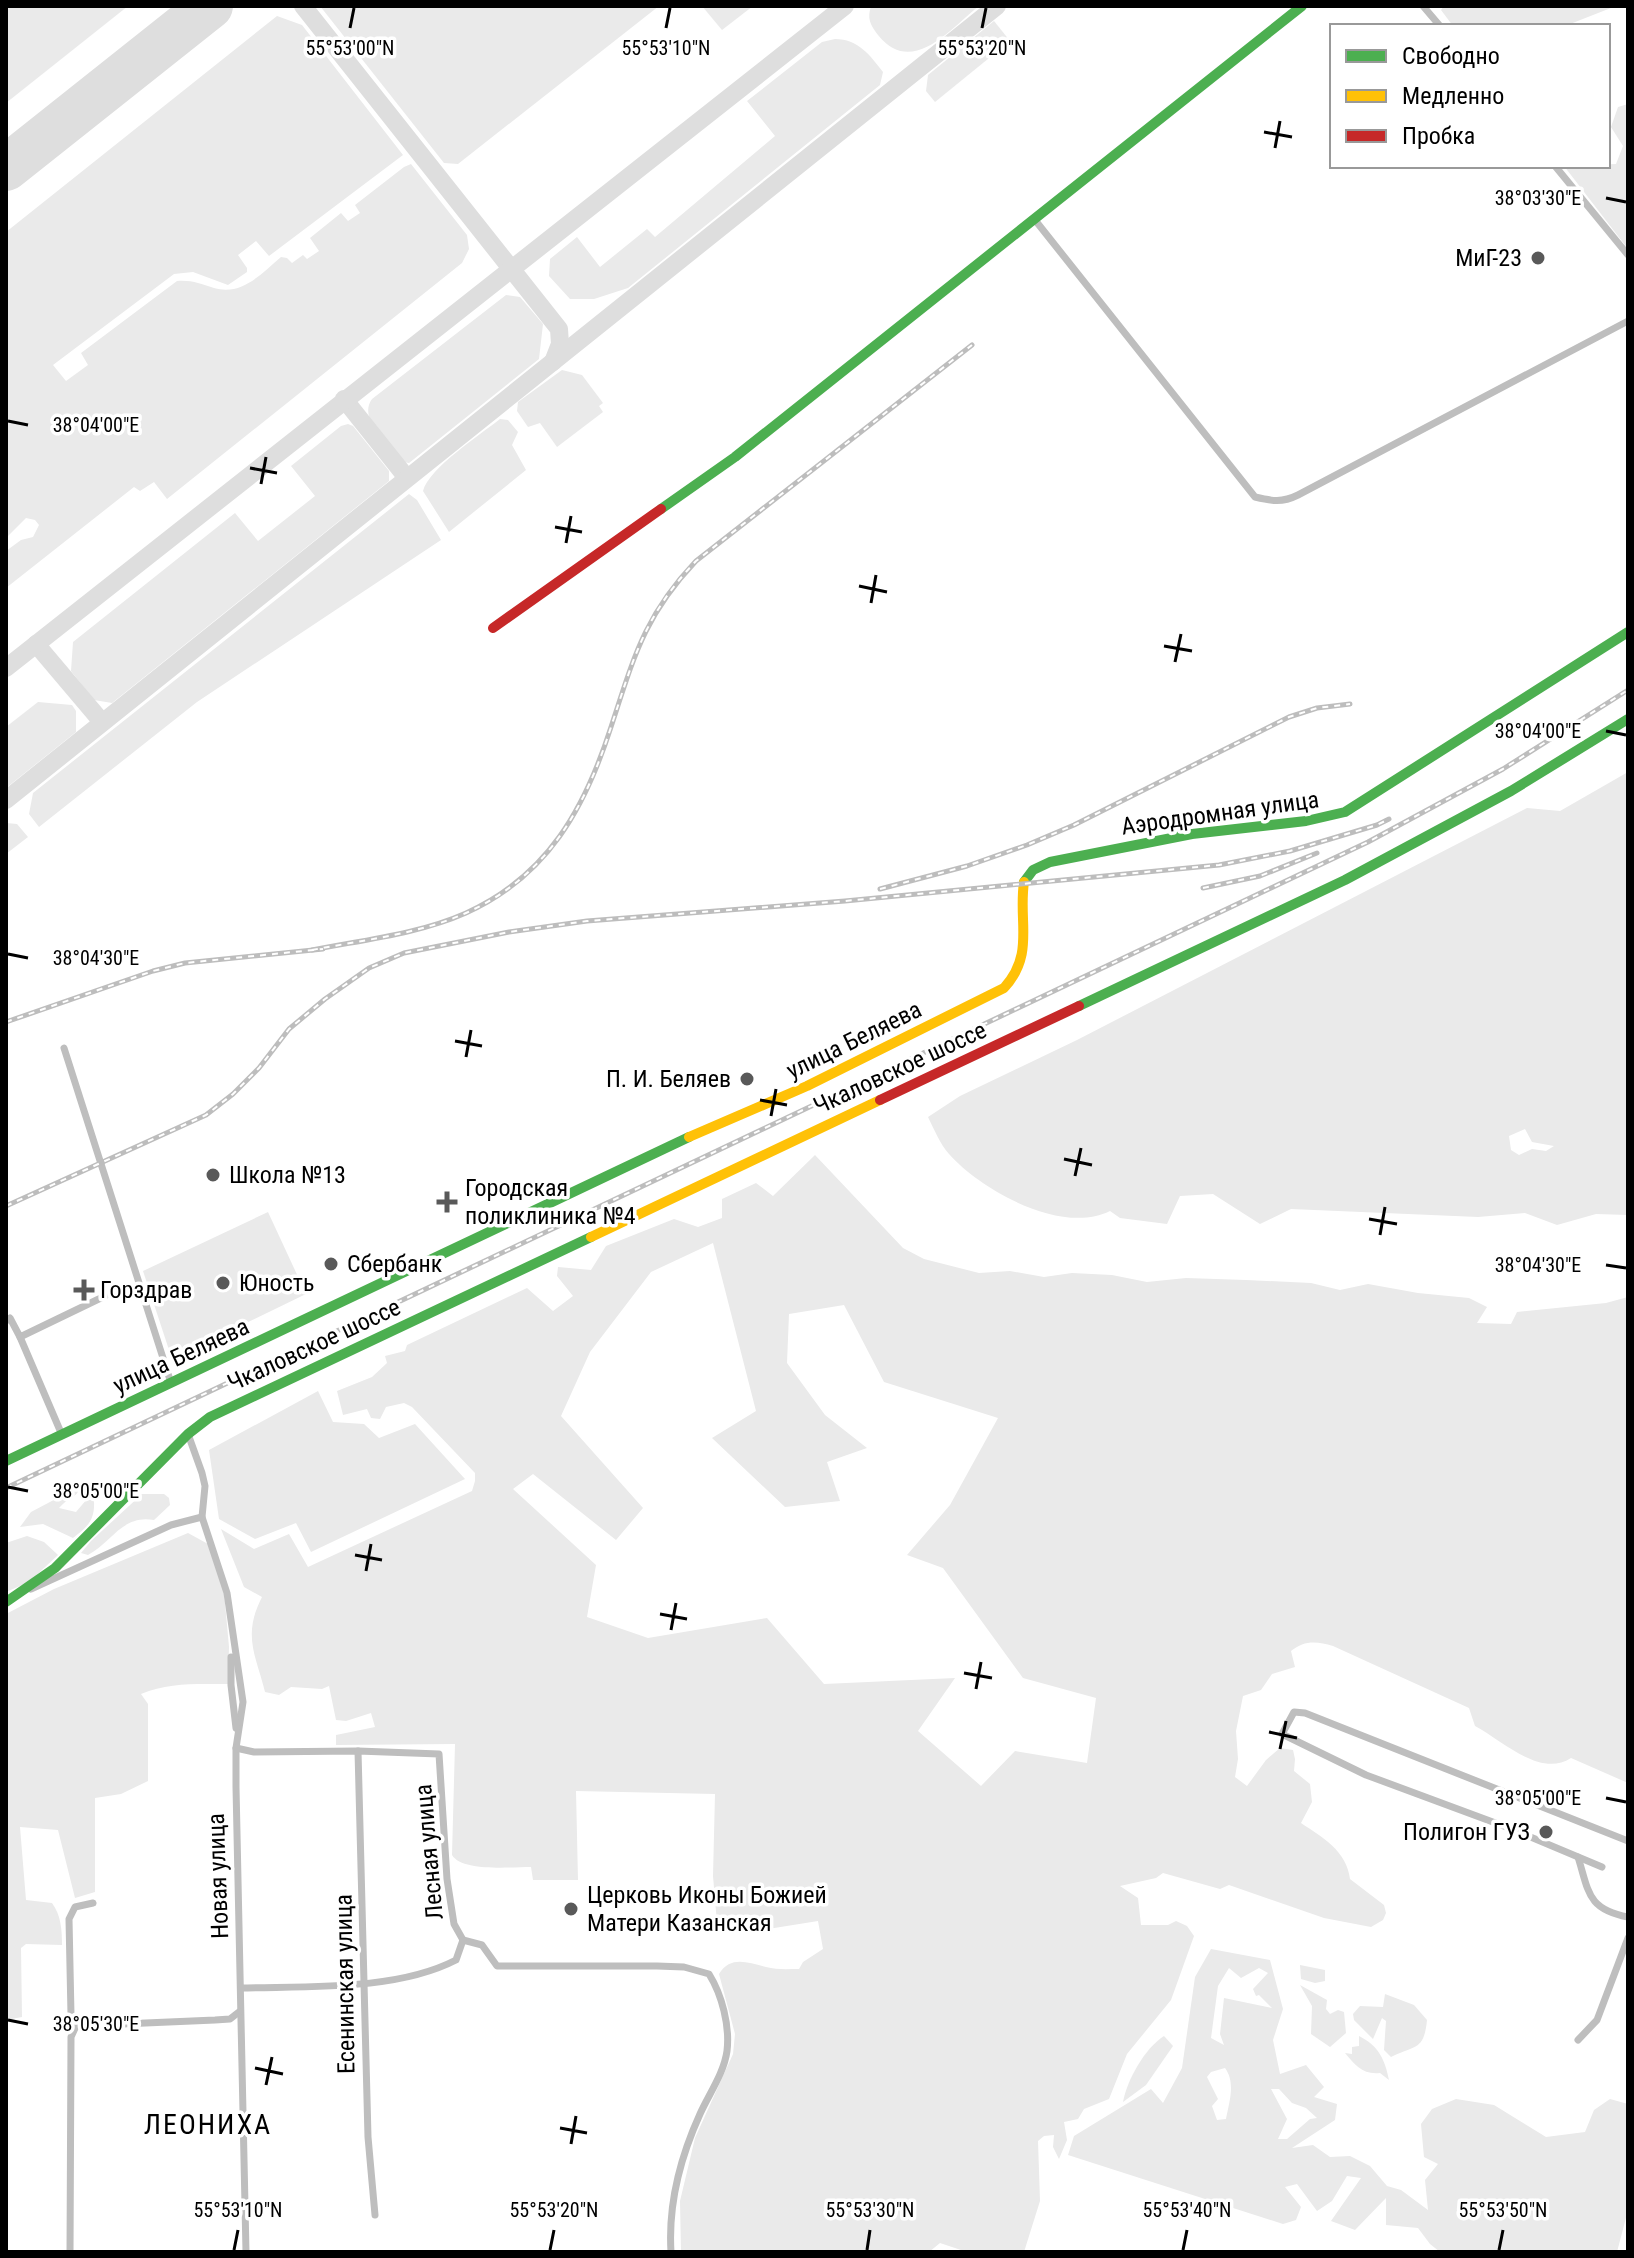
<svg xmlns="http://www.w3.org/2000/svg" width="1634" height="2258" font-family="'Roboto Condensed',sans-serif">
<style>
.green{fill:#eaeaea;fill-rule:evenodd}
.lines{fill:none;stroke-linecap:round;stroke-linejoin:round}
.taxiway{stroke:#dedede;stroke-width:18}
.runway{stroke:#dedede;stroke-width:46}
.street{stroke:#bebebe;stroke-width:7}
.fast{stroke:#4caf50;stroke-width:10}
.slow{stroke:#ffc107;stroke-width:10}
.jam{stroke:#c62828;stroke-width:10}
.rail-casing{stroke:#bdbdbd;stroke-width:5}
.rail{stroke:#fff;stroke-width:2;stroke-dasharray:6;stroke-linecap:butt}
.ticks{fill:none;stroke:#000;stroke-width:3}
.poi-dot{fill:#595959;stroke:#fff;stroke-width:3}
.labels{text-anchor:middle;dominant-baseline:central;stroke-width:7;stroke-linejoin:round;paint-order:stroke}
.poi-label{font-size:24px;fill:#000;stroke:#fff;text-anchor:start}
.street-label{font-size:24px;fill:#000;stroke:#fff}
.quarter-label{font-size:28px;letter-spacing:2px;fill:#000;stroke:#fff}
.ticks-label{font-size:20px;text-anchor:middle;fill:#000;stroke:#fff;stroke-width:7;stroke-linejoin:round;paint-order:stroke}
</style>
<rect width="100%" height="100%" fill="#fff"/>
<g class="green">
<polygon points="6,6 128,6 6,103"/>
<polygon points="320,6 659,6 458,164 444,163"/>
<polygon points="702,6 753,6 722,30"/>
<path d="M871 6H979C949 30 912 77 878 35 870 24 867 19 871 6Z"/>
<polygon points="1444,6 1628,6 1628,7 1616,6 1565,26 1453,26 1441,10"/>
<path d="M277 16 302 25 403 155 269 256 256 241 238 255 247 268V272L228 285 193 272 174 274 53 365 66 381 88 365 81 353 177 281C193 280 200 284 214 288 242 296 261 274 281 257L287 258 292 263 303 255 307 259 319 251 310 238 341 213 348 221 360 213 355 205 404 167 411 164 467 235 469 249 462 263 167 499 154 482 140 491 134 487 6 588V551L21 540 33 537 39 525 35 520 26 518 6 538V232Z"/>
<polygon points="994,21 1010,41 935,102 926,91 928,75"/>
<path d="M835 39C858 39 870 55 883 72L880 85 628 288 594 299H570L549 276 550 259 577 237 600 267 647 229 655 237 775 136 747 101 822 42Z"/>
<polygon points="1628,104 1628,249 1564,166 1616,164 1623,146 1611,127 1618,107"/>
<path d="M506 295 520 297 543 324 539 359 409 463 403 462C390 446 357 419 372 399Z"/>
<polygon points="562,370 582,375 603,403 599,406 603,412 557,447 540,423 528,427 517,411 518,402"/>
<path d="M500 419 508 420 518 432 512 445 526 470 449 532 423 491C429 468 480 435 500 419Z"/>
<polygon points="348,424 353,426 389,471 389,481 112,703 94,700 71,671 73,642 235,513 258,541 315,496 291,466 341,426"/>
<polygon points="409,494 417,500 441,540 197,702 39,827 29,814 33,793"/>
<polygon points="38,702 72,705 76,711 76,732 6,788 6,727"/>
<path d="M1628 772V1215L1596 1214 1557 1225 1525 1213 1478 1217 1291 1209 1260 1224 1213 1194 1180 1196 1167 1224 1120 1218 1110 1211C1062 1235 982 1191 949 1154 940 1144 934 1129 928 1117L960 1096 1077 1040 1527 808 1560 811ZM1525 1129 1532 1142 1554 1146 1546 1151 1532 1149 1519 1155 1511 1150 1509 1136Z"/>
<polygon points="6,823 17,824 28,837 6,854"/>
<path d="M815 1155 903 1248 924 1259 979 1273 1010 1271 1044 1277 1072 1273 1112 1275 1147 1282 1186 1278 1246 1280 1311 1283 1340 1290 1368 1284 1418 1293 1469 1298 1487 1307 1477 1323 1511 1324 1517 1312 1606 1303 1628 1297V1783L1571 1758C1540 1778 1503 1741 1475 1726L1469 1708 1333 1646C1317 1641 1304 1640 1291 1651L1295 1667 1272 1674 1261 1690 1243 1696 1236 1731 1238 1759 1235 1777 1247 1786 1266 1760 1280 1748 1293 1750 1295 1759 1294 1771 1310 1784 1312 1802 1301 1823C1322 1837 1347 1851 1350 1879L1384 1905 1386 1913 1383 1920 1371 1927 1324 1918 1229 1885 1220 1889 1163 1873 1156 1878 1120 1886 1138 1898 1141 1925H1168L1176 1921 1187 1926 1194 1936 1171 2000 1127 2054 1109 2099 1084 2109 1078 2119 1064 2122 1067 2140 1059 2159 1053 2147 1054 2135 1044 2136 1038 2141 1040 2201 1024 2252H967L940 2243 929 2252H681L680 2201 695 2138 733 2054 735 2034 719 1974C731 1955 748 1963 766 1967 777 1970 788 1969 799 1969L803 1962 823 1949 818 1921 768 1929 717 1923 713 1876 715 1794 576 1791 578 1880H533L531 1867C511 1867 462 1872 452 1855L455 1744 336 1745V1735L375 1727 371 1713 346 1721 336 1720 329 1686 322 1689 291 1687 279 1695 265 1692C256 1655 242 1636 262 1597L244 1587 221 1529 254 1549 289 1534 308 1567 472 1491 475 1481V1473L412 1407 404 1403 386 1407 380 1419 371 1418 367 1409 343 1415 337 1391 372 1377 387 1363 385 1356 405 1351 407 1345 527 1288 553 1311 573 1296 557 1276 558 1267 591 1270 606 1246 674 1219 698 1227 722 1218V1199L756 1183 773 1196ZM713 1243 756 1411 712 1438 785 1507 840 1501 827 1462 867 1448 825 1415 787 1363 789 1314 844 1305 884 1382 998 1418 950 1505 907 1555 943 1568 1023 1678 1096 1698 1087 1763 1015 1751 981 1786 918 1731 955 1678 824 1684 767 1618 648 1638 587 1617 596 1565 513 1489 533 1474 616 1540 643 1508 561 1416 590 1352 651 1272Z"/>
<polygon points="268,1212 306,1294 172,1359 143,1271"/>
<polygon points="318,1391 333,1422 364,1424 379,1438 415,1424 465,1479 311,1552 296,1523 255,1539 219,1519 209,1450"/>
<path d="M84 1484C78 1497 67 1498 59 1508L76 1512 87 1499 94 1501C95 1521 87 1527 73 1538L43 1524 20 1527 31 1512Z"/>
<path d="M142 1494H164L169 1498 170 1505 154 1520C123 1514 112 1542 88 1555L81 1553 91 1541Z"/>
<path d="M188 1533 208 1544 224 1592 229 1647 228 1684C198 1684 169 1682 141 1694L148 1704V1781L121 1794 95 1798V1892L75 1898 58 1830 20 1827 26 1900 52 1903C61 1915 62 1930 62 1945L26 1944 21 1948 22 2017 6 2020V1614L54 1589Z"/>
<polygon points="27,1536 44,1542 58,1555 29,1582 6,1592 6,1543"/>
<path d="M1211 1949 1270 1960 1283 2009 1273 2040 1280 2074 1306 2065 1324 2087 1314 2097 1337 2104 1335 2120 1292 2148 1313 2145 1330 2157 1350 2156 1370 2166 1387 2186 1401 2190 1428 2210 1425 2180 1438 2164 1424 2157 1421 2124 1432 2109 1456 2099 1494 2105 1546 2137 1585 2132 1594 2110 1610 2099 1628 2104V2210L1617 2252H1440L1430 2244 1418 2228 1386 2225V2198L1355 2230 1331 2221 1361 2178 1347 2176 1332 2201 1317 2211 1297 2184 1285 2187 1301 2207 1296 2220 1283 2224 1068 2155 1074 2136 1151 2089 1163 2103 1182 2068 1195 1977ZM1229 1968 1241 1978 1259 1968 1268 1973 1253 1989 1256 1996 1259 1995 1272 2008 1224 1998 1220 2034 1224 2045 1211 2038 1218 1986ZM1225 2068C1236 2083 1229 2102 1226 2119L1217 2120 1212 2106 1218 2099 1207 2077 1211 2072ZM1271 2089H1279L1292 2103 1306 2108 1317 2118 1310 2119 1287 2139H1278L1287 2119Z"/>
<polygon points="1300,1965 1325,1970 1325,1981 1315,1983 1301,1979"/>
<polygon points="1300,1985 1327,2000 1326,2009 1330,2014 1338,2010 1344,2012 1346,2033 1330,2047 1311,2034 1312,2006"/>
<path d="M1385 1994 1414 2005 1427 2020C1424 2051 1415 2045 1391 2057L1384 2050 1386 2021 1382 2018 1373 2039 1354 2020 1353 2014 1360 2006 1383 2007Z"/>
<path d="M1164 2036 1173 2046 1146 2085 1123 2102C1127 2080 1145 2048 1164 2036Z"/>
<path d="M1359 2036C1379 2046 1385 2060 1389 2080L1380 2073C1363 2075 1355 2065 1345 2053L1352 2054V2047L1359 2046Z"/>
</g>
<g class="lines">
<g class="taxiway">
<polyline points="303,6 559,329 560,344 553,362"/>
<polyline points="344,399 407,478"/>
<polyline points="36,644 102,722"/>
<polyline points="6,668 845,6"/>
<polyline points="6,800 997,6"/>
</g>
<polyline class="runway" points="6,168 210,6"/>
<g class="street">
<polyline points="1423,6 1440,26"/>
<polyline points="1555,166 1628,255"/>
<path d="M1035 220 1255 497C1272 501 1282 503 1298 495L1628 321"/>
<polyline points="64,1048 171,1383"/>
<polyline points="6,1321 10,1318 20,1337 105,1296"/>
<polyline points="20,1337 62,1435"/>
<polyline points="188,1434 202,1473 205,1486 202,1517 227,1593 243,1702 236,1748 236,1787 246,2252"/>
<polyline points="31,1589 171,1525 202,1517"/>
<polyline points="231,1657 231,1685 236,1728"/>
<polyline points="236,1748 254,1752 358,1751 439,1754 447,1879 454,1924 463,1940"/>
<polyline points="358,1751 368,2137 375,2215"/>
<path d="M1578 1857C1589 1892 1587 1909 1628 1917"/>
<polyline points="1602,1867 1509,1828 1366,1775 1282,1734 1294,1712 1305,1713 1628,1841"/>
<path d="M463 1940 482 1945 497 1966H657L684 1967 709 1974C722 1995 730 2026 727 2051 724 2073 709 2094 700 2114 680 2158 668 2204 671 2252"/>
<path d="M241 1988C308 1986 396 1991 456 1960L463 1940"/>
<polyline points="76,2026 215,2020 230,2019 239,2012"/>
<polyline points="1578,2040 1597,2020 1628,1938"/>
<polyline points="70,2252 71,2037 76,2026 71,2015 69,1919 75,1907 93,1903"/>
</g>
<g class="fast">
<polyline points="661,509 735,457 1302,6"/>
<polyline points="1024,882 1033,870 1050,862 1192,834 1306,821 1345,812 1628,632"/>
<polyline points="1079,1006 1345,880 1511,791 1628,719"/>
<polyline points="6,1461 689,1137"/>
<polyline points="6,1602 55,1568 188,1434 210,1417 591,1237"/>
</g>
<g class="slow">
<path d="M689 1137 807 1086 1004 988C1035 954 1018 922 1024 882"/>
<polyline points="591,1237 880,1100"/>
</g>
<g class="jam">
<polyline points="493,628 661,509"/>
<polyline points="880,1100 1079,1006"/>
</g>
<g class="rail-casing">
<g id="rail">
<polyline points="1203,888 1260,876 1317,853"/>
<polyline points="880,889 967,866 1027,845 1074,825 1289,717 1317,708 1350,704"/>
<path d="M312 950C363 940 419 934 466 913 548 876 585 808 611 727 634 657 644 616 696 561L972 345"/>
<polyline points="6,1022 153,971 185,963 323,949"/>
<polyline points="6,1206 206,1115 233,1094 259,1068 289,1029 325,999 369,968 404,953 509,932 587,921 845,901 1219,865 1290,851 1377,825 1389,819"/>
<polyline points="6,1488 1368,842 1503,769 1628,690"/>
</g>
</g>
<use href="#rail" class="rail"/>
</g>
<path class="ticks" d="M350 28 354 8M666 28 670 8M982 28 986 8M1264 132 1292 137M1275 148 1280 121M1606 198 1626 202M8 421 28 425M250 468 277 473M261 484 266 457M555 527 582 532M566 543 571 516M859 586 887 592M871 603 876 575M1164 646 1192 651M1175 662 1181 634M1606 731 1626 735M8 954 28 958M455 1041 482 1046M466 1057 471 1030M760 1100 787 1105M771 1116 776 1089M1064 1159 1092 1165M1075 1176 1081 1148M1369 1219 1397 1224M1380 1235 1385 1207M1606 1265 1626 1268M8 1487 28 1491M355 1555 382 1560M366 1571 371 1544M660 1614 687 1619M671 1630 676 1603M964 1673 992 1678M976 1689 981 1662M1269 1732 1297 1738M1280 1749 1286 1721M1606 1798 1626 1802M8 2020 28 2024M255 2068 283 2074M266 2085 272 2057M560 2128 587 2133M571 2144 576 2116M234 2250 238 2230M550 2250 554 2230M867 2250 870 2230M1183 2250 1187 2230M1499 2250 1503 2230"/>
<g class="poi-dot">
<circle cx="1538" cy="258" r="8"/>
<circle cx="747" cy="1079" r="8"/>
<circle cx="213" cy="1175" r="8"/>
<path d="M443 1190h8v8h8v8h-8v8h-8v-8h-8v-8h8z"/>
<circle cx="331" cy="1264" r="8"/>
<circle cx="223" cy="1283" r="8"/>
<path d="M80 1278h8v8h8v8h-8v8h-8v-8h-8v-8h8z"/>
<circle cx="1546" cy="1832" r="8"/>
<circle cx="571" cy="1909" r="8"/>
</g>
<g class="labels">
<g class="poi-label">
<text x="1522" y="258" text-anchor="end">МиГ-23</text>
<text x="731" y="1079" text-anchor="end">П. И. Беляев</text>
<text x="229" y="1175">Школа №13</text>
<text x="465" y="1188">Городская<tspan x="465" dy="28">поликлиника №4</tspan></text>
<text x="347" y="1264">Сбербанк</text>
<text x="239" y="1283">Юность</text>
<text x="100" y="1290">Горздрав</text>
<text x="1530" y="1832" text-anchor="end">Полигон ГУЗ</text>
<text x="587" y="1895">Церковь Иконы Божией<tspan x="587" dy="28">Матери Казанская</tspan></text>
</g>
<g class="street-label">
<text transform="translate(1220 813) rotate(-8)">Аэродромная улица</text>
<text transform="translate(854 1040) rotate(-26)">улица Беляева</text>
<text transform="translate(900 1068) rotate(-25)">Чкаловское шоссе</text>
<text transform="translate(314 1345) rotate(-25)">Чкаловское шоссе</text>
<text transform="translate(181 1356) rotate(-25)">улица Беляева</text>
<text transform="translate(429 1852) rotate(-95)">Лесная улица</text>
<text transform="translate(218 1876) rotate(-92)">Новая улица</text>
<text transform="translate(345 1984) rotate(-91)">Есенинская улица</text>
</g>
<g class="quarter-label">
<text x="208" y="2124">ЛЕОНИХА</text>
</g>
</g>
<g class="ticks-label">
<text x="350" y="55">55°53'00"N</text>
<text x="666" y="55">55°53'10"N</text>
<text x="982" y="55">55°53'20"N</text>
<text x="1538" y="205">38°03'30"E</text>
<text x="96" y="432">38°04'00"E</text>
<text x="1538" y="738">38°04'00"E</text>
<text x="96" y="965">38°04'30"E</text>
<text x="1538" y="1272">38°04'30"E</text>
<text x="96" y="1498">38°05'00"E</text>
<text x="1538" y="1805">38°05'00"E</text>
<text x="96" y="2031">38°05'30"E</text>
<text x="238" y="2217">55°53'10"N</text>
<text x="554" y="2217">55°53'20"N</text>
<text x="870" y="2217">55°53'30"N</text>
<text x="1187" y="2217">55°53'40"N</text>
<text x="1503" y="2217">55°53'50"N</text>
</g>
<rect width="1634" height="2258" fill="none" stroke="#000000" stroke-width="16"/>
<rect x="1330" y="24" width="280" height="144" fill="#ffffff" stroke="#999999" stroke-width="2"/>
<rect x="1346" y="50" width="40" height="12" fill="#4caf50" stroke="#999999" stroke-width="2"/>
<text x="1402" y="64" font-size="24" fill="#000000">Свободно</text>
<rect x="1346" y="90" width="40" height="12" fill="#ffc107" stroke="#999999" stroke-width="2"/>
<text x="1402" y="104" font-size="24" fill="#000000">Медленно</text>
<rect x="1346" y="130" width="40" height="12" fill="#c62828" stroke="#999999" stroke-width="2"/>
<text x="1402" y="144" font-size="24" fill="#000000">Пробка</text>
</svg>
